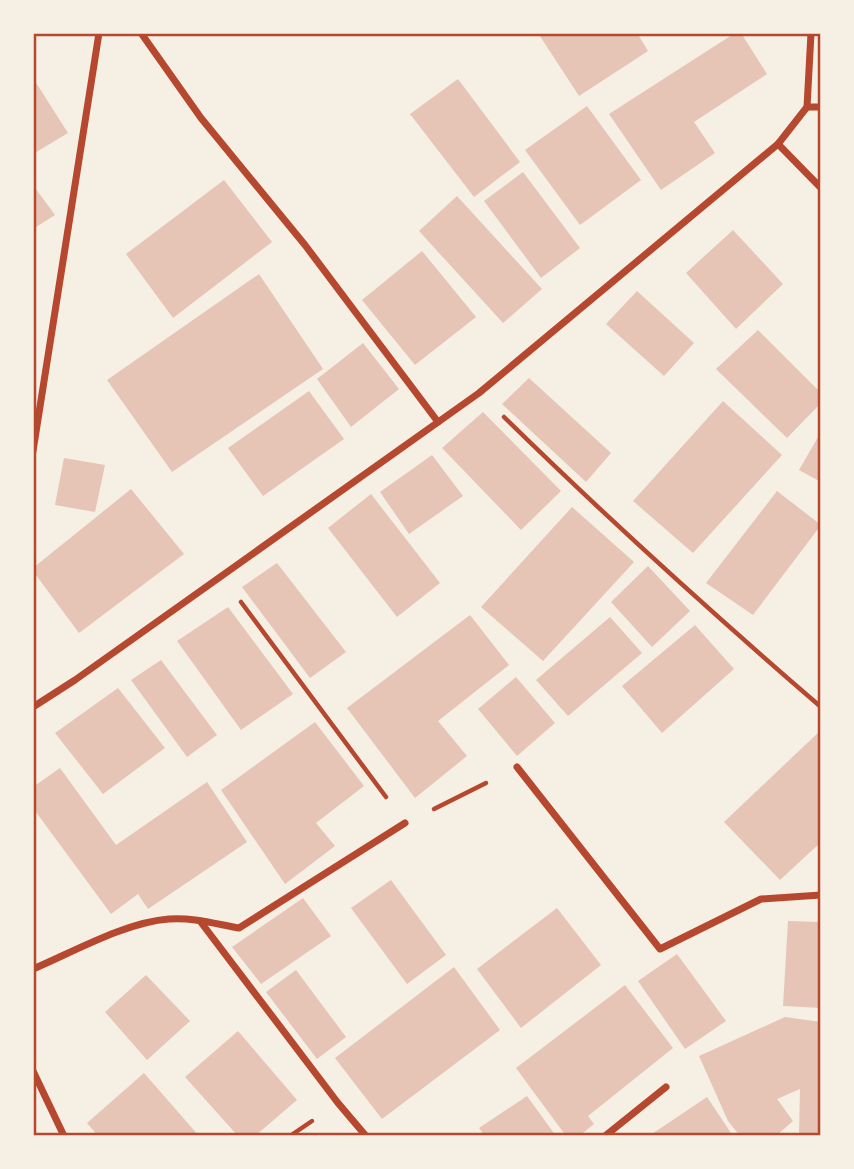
<svg xmlns="http://www.w3.org/2000/svg" width="854" height="1169" font-family="Georgia,serif">
<style>
.building{fill:#e6c5b7}
.lines{fill:none;stroke-linecap:round;stroke-linejoin:round}
.path{stroke:#b5482f;stroke-width:4.5}
.minor{stroke:#b5482f;stroke-width:7}
.neatline{fill:none;stroke:#b5482f;stroke-width:2.5}
</style>
<rect width="100%" height="100%" fill="#f6efe4"/>
<g class="building">
<polygon points="538,33 637,33 648,51 579,96"/>
<polygon points="735,33 741,33 767,74 694,122 715,153 661,190 609,114"/>
<polygon points="33,78 68,133 33,154"/>
<polygon points="458,79 520,162 474,197 410,114"/>
<polygon points="587,106 641,180 580,225 525,150"/>
<polygon points="523,172 580,248 541,278 484,201"/>
<polygon points="224,180 272,242 173,318 126,254"/>
<polygon points="33,185 55,215 33,229"/>
<polygon points="457,196 542,289 503,323 419,231"/>
<polygon points="733,230 783,284 736,329 686,273"/>
<polygon points="422,251 476,317 415,365 362,300"/>
<polygon points="259,274 323,369 172,472 107,380"/>
<polygon points="637,291 694,343 664,376 606,324"/>
<polygon points="758,330 821,393 821,403 787,438 716,369"/>
<polygon points="363,343 399,389 351,427 317,379"/>
<polygon points="529,378 611,453 586,482 502,404"/>
<polygon points="309,391 344,439 263,496 228,448"/>
<polygon points="723,401 782,455 693,553 633,501"/>
<polygon points="483,412 561,491 521,530 442,448"/>
<polygon points="821,432 821,482 799,470"/>
<polygon points="432,455 463,496 409,534 380,492"/>
<polygon points="64,458 105,465 95,512 55,505"/>
<polygon points="131,489 184,554 79,633 33,571 33,568"/>
<polygon points="777,491 821,525 753,615 706,583"/>
<polygon points="371,494 440,583 397,617 328,528"/>
<polygon points="572,507 634,562 543,661 481,607"/>
<polygon points="277,563 346,652 310,678 242,587"/>
<polygon points="648,566 690,611 652,647 611,602"/>
<polygon points="228,607 293,694 241,730 177,641"/>
<polygon points="470,615 509,665 438,721 467,756 415,798 347,708"/>
<polygon points="610,617 642,653 568,716 536,680"/>
<polygon points="695,625 734,669 662,733 622,686"/>
<polygon points="161,660 217,735 187,757 131,680"/>
<polygon points="516,677 555,723 517,756 478,709"/>
<polygon points="118,688 165,748 103,794 55,733"/>
<polygon points="315,722 364,786 316,823 335,846 285,884 221,790"/>
<polygon points="821,730 821,842 780,880 724,822"/>
<polygon points="60,768 116,845 207,782 247,842 148,909 138,894 111,914 33,808 33,787"/>
<polygon points="391,880 446,955 407,984 351,908"/>
<polygon points="303,898 331,936 261,984 232,947"/>
<polygon points="557,908 601,965 521,1028 477,969"/>
<polygon points="788,921 821,922 821,1008 783,1006"/>
<polygon points="677,954 726,1021 685,1049 638,981"/>
<polygon points="454,967 500,1030 382,1119 335,1058"/>
<polygon points="296,970 346,1037 317,1059 266,992"/>
<polygon points="146,975 190,1021 147,1060 105,1012"/>
<polygon points="625,985 673,1048 588,1116 594,1124 579,1136 566,1136 516,1068"/>
<polygon points="785,1017 821,1022 821,1135 799,1134 800,1089 777,1099 793,1121 776,1136 740,1136 728,1121 699,1056"/>
<polygon points="238,1031 297,1100 255,1136 238,1136 185,1077"/>
<polygon points="144,1073 199,1136 98,1136 87,1123"/>
<polygon points="527,1096 556,1136 485,1136 479,1128"/>
<polygon points="707,1097 733,1136 649,1136"/>
</g>
<g class="lines">
<g class="path">
<path d="M504 417C606 517 712 613 821 707"/>
<polyline points="241,602 386,797"/>
<polyline points="434,809 486,783"/>
<polyline points="290,1136 312,1121"/>
</g>
<g class="minor">
<polyline points="141,33 201,118 305,245 438,422"/>
<polyline points="807,107 821,107"/>
<polyline points="778,144 821,188"/>
<polyline points="33,451 99,33"/>
<polyline points="33,707 75,680 479,393 778,144 807,107 811,33"/>
<polyline points="517,767 660,949 761,899 821,895"/>
<polyline points="200,921 338,1103 366,1136"/>
<path d="M33 969C73 952 126 922 169 919 192 917 216 924 239 928L405 823"/>
<polyline points="33,1071 64,1136"/>
<polyline points="605,1136 666,1087"/>
</g>
</g>
<rect width="854" height="1169" fill="none" stroke="#f6efe4" stroke-width="70"/>
<rect x="35" y="35" width="784" height="1099" class="neatline"/>
</svg>
